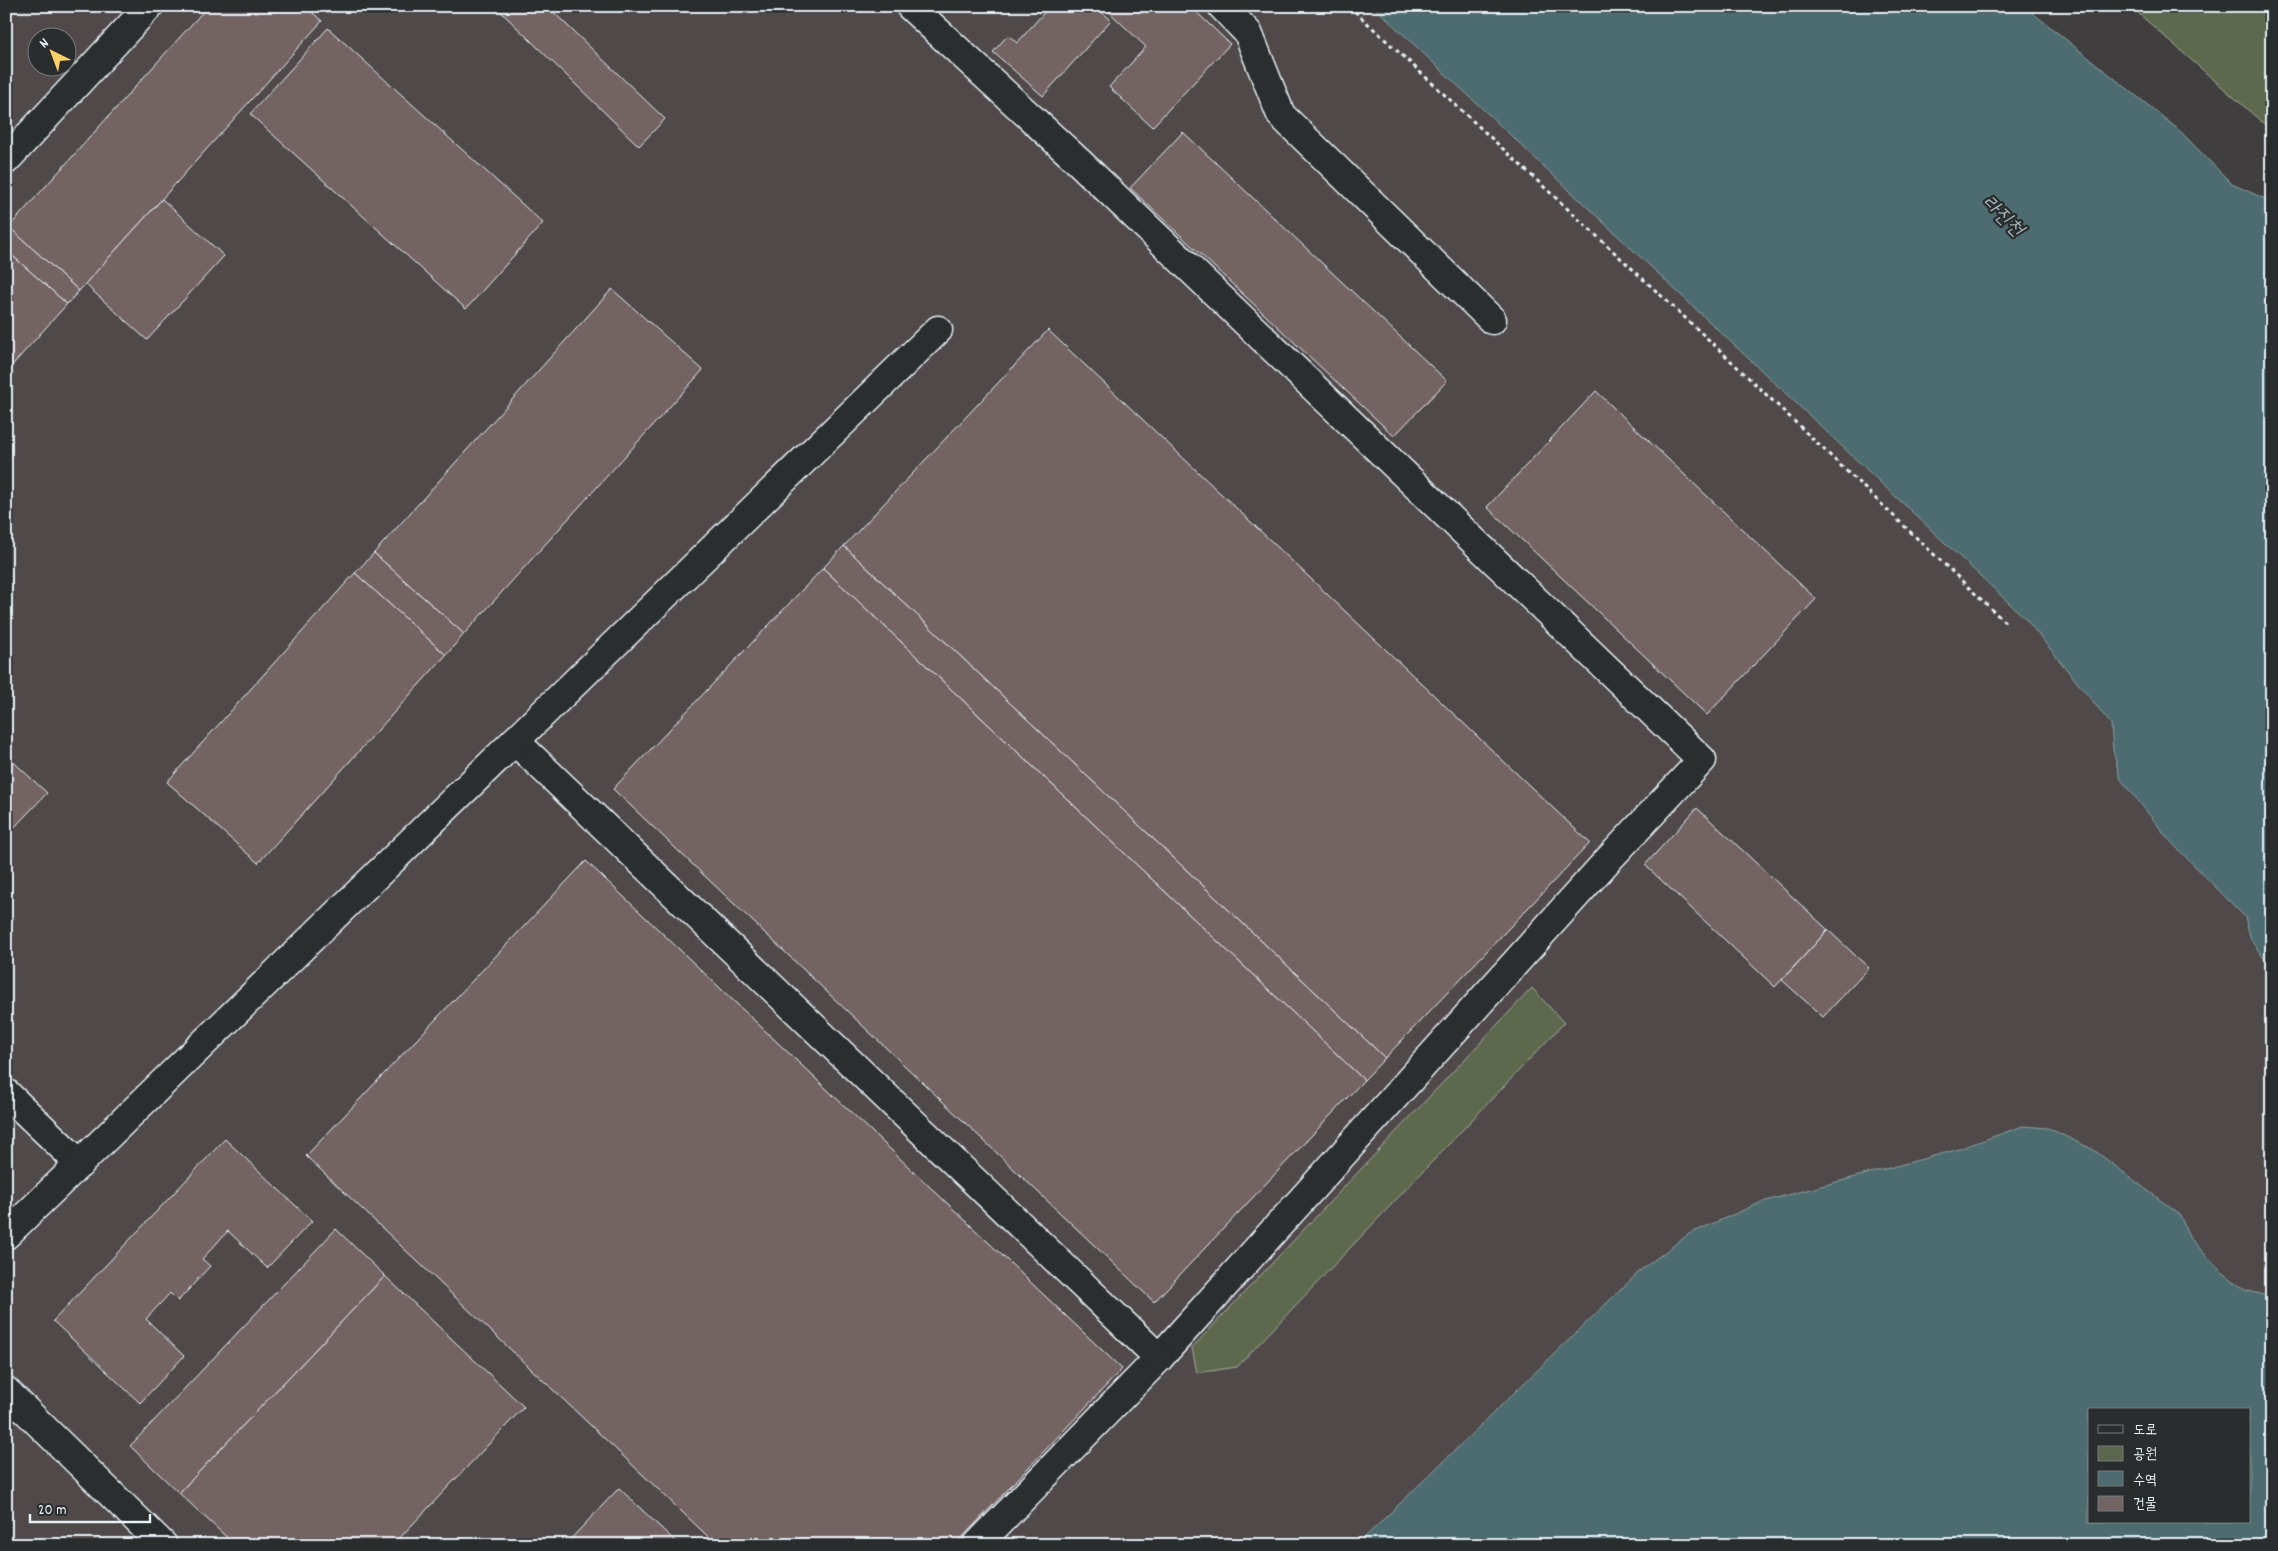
<svg xmlns="http://www.w3.org/2000/svg" width="2278" height="1551" font-family="Dekko,'Poor Story',sans-serif">
<style>
.built{fill:#4f4949;fill-rule:evenodd}
.green{fill:#5d674e;stroke:#a2aca3}
.water{fill:#4e6c70;stroke:#8ca1a6;fill-rule:evenodd}
.building{fill:#736464;stroke:#e8f1f8}
.lines{fill:none;stroke-linecap:round;stroke-linejoin:round}
.minor-casing{stroke:#e8f1f8;stroke-width:31}
.path{stroke:#e8f1f8;stroke-width:3;stroke-dasharray:4 4;stroke-linecap:butt}
.minor{stroke:#2a2d2e;stroke-width:28}
.labels{text-anchor:middle;dominant-baseline:central;stroke-width:4.5;stroke-linejoin:round;paint-order:stroke}
.water-label{font-size:20px;font-style:italic;fill:#a3b5bb;stroke:#2a2d2e}
</style>
<rect width="100%" height="100%" fill="#403e3e"/>
<filter id="ink" filterUnits="userSpaceOnUse"><feTurbulence type="fractalNoise" baseFrequency=".02" numOctaves="2"/><feDisplacementMap in="SourceGraphic" scale="10" xChannelSelector="R" yChannelSelector="G"/><feConvolveMatrix kernelMatrix="1 2 1 2 8 2 1 2 1" color-interpolation-filters="sRGB"/></filter>
<g filter="url(#ink)">
<path class="built" d="M6 6H1375L2025 618 2111 724 2113 750 2120 778 2171 842 2245 917 2251 941 2265 960 2272 963V1297L2245 1290 2221 1271 2189 1237 2180 1215 2094 1150 2048 1128 2023 1126 1956 1150 1762 1202 1689 1234 1642 1269 1357 1545H6ZM38 38H68V68H38Z"/>
<g class="green">
<polygon points="2130,6 2272,6 2272,131"/>
<polygon points="1532,988 1564,1023 1237,1367 1197,1373 1192,1348"/>
</g>
<g class="water">
<polygon points="1373,6 2024,6 2179,130 2232,184 2272,202 2272,963 2265,960 2251,940 2245,917 2171,842 2120,778 2113,750 2111,724 2025,618"/>
<path d="M2023 1126 2048 1128 2094 1150 2180 1215 2189 1237 2221 1271 2245 1290 2272 1297V1545H1357L1642 1269 1689 1234 1762 1202 1956 1150ZM2089 1410H2249V1522H2089Z"/>
</g>
<g class="building">
<polygon points="208,6 305,6 322,21 79,291 9,227"/>
<polygon points="501,6 547,6 665,119 639,146 498,9"/>
<polygon points="1050,6 1095,6 1111,20 1043,96 993,52 1008,35 1017,43"/>
<polygon points="1103,6 1190,6 1230,44 1152,127 1109,87 1146,47"/>
<polygon points="328,28 543,223 466,309 250,114"/>
<polygon points="1183,132 1447,381 1394,436 1130,188"/>
<polygon points="162,199 224,256 147,340 85,284"/>
<polygon points="9,227 79,291 67,304 6,250 6,230"/>
<polygon points="6,250 67,304 6,372"/>
<polygon points="612,289 703,370 464,634 374,553"/>
<polygon points="1048,330 1590,843 1385,1058 844,546"/>
<polygon points="1596,391 1816,599 1707,715 1487,507"/>
<polygon points="844,546 1385,1058 1364,1080 823,568"/>
<polygon points="374,553 464,634 446,655 355,573"/>
<polygon points="823,568 1364,1080 1154,1302 613,789"/>
<polygon points="355,573 446,655 258,863 167,782"/>
<polygon points="6,755 47,793 6,836"/>
<polygon points="1697,808 1828,930 1775,987 1645,865"/>
<polygon points="586,861 1122,1369 955,1545 717,1545 306,1156"/>
<polygon points="1828,930 1869,968 1823,1017 1782,980"/>
<polygon points="225,1139 312,1221 267,1268 228,1231 202,1259 210,1266 178,1301 170,1293 146,1319 184,1356 140,1403 53,1321"/>
<polygon points="336,1229 385,1276 179,1493 130,1446"/>
<polygon points="385,1276 524,1407 393,1545 235,1545 179,1493"/>
<polygon points="619,1488 679,1545 565,1545"/>
</g>
<g class="lines">
<g class="minor-casing">
<g id="minor">
<polyline points="910,6 1079,162 1702,760 1608,860 1159,1358 977,1545"/>
<polyline points="1222,6 1248,33 1281,115 1492,320"/>
<polyline points="6,160 149,6"/>
<polyline points="515,741 1159,1358"/>
<polyline points="6,1093 80,1164"/>
<polyline points="6,1235 938,330"/>
<polyline points="6,1391 163,1545"/>
</g>
</g>
<polyline class="path" points="1349,6 1710,341 2006,623"/>
<use href="#minor" class="minor"/>
</g>
</g>
<g class="labels">
<g class="water-label">
<text transform="translate(2002 217) rotate(44)">라진천</text>
</g>
</g>
<rect width="2278" height="1551" fill="none" stroke="#2a2d2e" stroke-width="25"/>
<rect x="12" y="12" width="2253" height="1526" fill="none" stroke="#e8f1f8" stroke-width="2" filter="url(#ink)"/>
<rect x="2088" y="1408" width="162" height="115" fill="#2a2d2e" stroke="#767b7f"/>
<rect x="2098" y="1425" width="25" height="8" fill="#2a2d2e" stroke="#767b7f"/>
<text x="2133" y="1434" font-size="15" fill="#e8f1f8">도로</text>
<rect x="2098" y="1446" width="25" height="15" fill="#5d674e" stroke="#767b7f"/>
<text x="2133" y="1458" font-size="15" fill="#e8f1f8">공원</text>
<rect x="2098" y="1471" width="25" height="15" fill="#4e6c70" stroke="#767b7f"/>
<text x="2133" y="1484" font-size="15" fill="#e8f1f8">수역</text>
<rect x="2098" y="1496" width="25" height="15" fill="#736464" stroke="#767b7f"/>
<text x="2133" y="1508" font-size="15" fill="#e8f1f8">건물</text>
<g transform="translate(52 52) rotate(318)"><circle r="24" fill="#2a2d2e" stroke="#767b7f"/>
<path d="M0-4L9 19L0 12L-9 19Z" fill="#ffd166"/>
<text y="-8" font-size="14" font-weight="bold" text-anchor="middle" fill="#e8f1f8">N</text>
</g>
<path d="M30 1514v8h120v-8" fill="none" stroke="#e8f1f8" stroke-width="2.5"/>
<text x="38" y="1514" font-size="15" fill="#e8f1f8" stroke="#2a2d2e" stroke-width="4" paint-order="stroke">20 m</text>
</svg>
